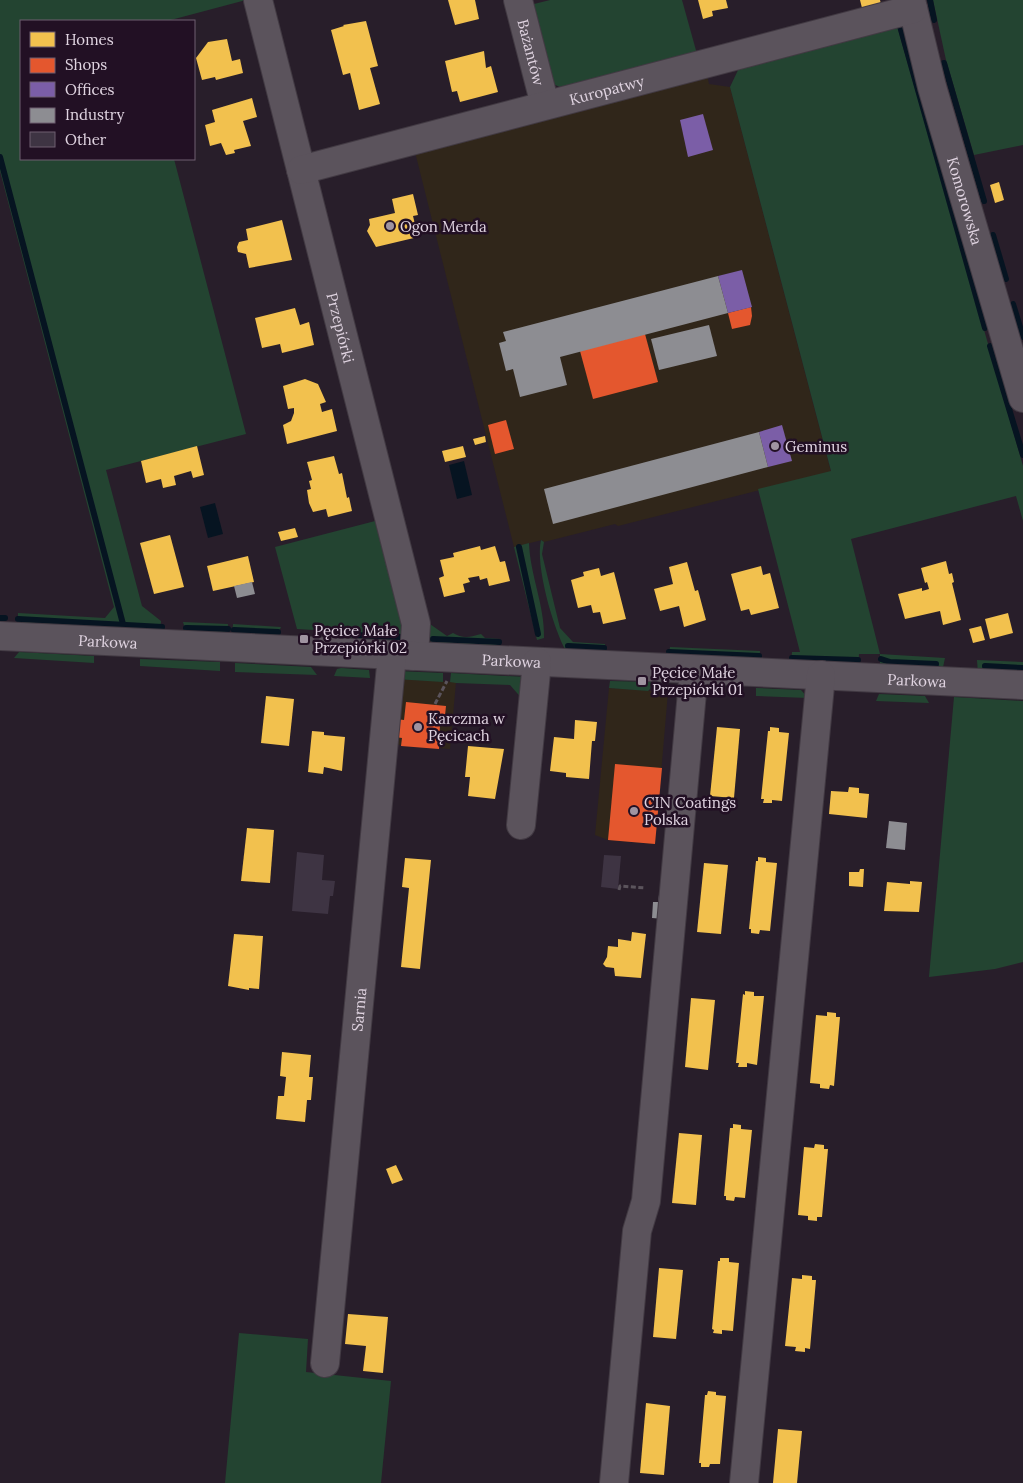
<svg xmlns="http://www.w3.org/2000/svg" width="1023" height="1483" font-family="Lora,serif">
<style>
.commercial{fill:#30261a}
.green{fill:#234431}
.water{fill:#061421}
.homes{fill:#f2c14e}
.shops{fill:#e4572e}
.offices{fill:#7b5ea7}
.industry{fill:#8d8d92}
.lines{fill:none;stroke-linecap:round;stroke-linejoin:round}
.stream{stroke:#061421;stroke-width:6}
.building{fill:#3e3443}
.minor-casing{stroke:#423a43;stroke-width:30}
.path{stroke:#5b545c;stroke-width:3;stroke-dasharray:5 2.5;stroke-linecap:butt}
.minor{stroke:#5b535c;stroke-width:28}
.poi-dot{fill:#a094a1;stroke:#221024;stroke-width:2}
.labels{text-anchor:middle;dominant-baseline:central;stroke-width:5;stroke-linejoin:round;paint-order:stroke}
.street-label{font-size:15px;fill:#e0d4e1;stroke:#221024}
.poi-label{font-size:15px;fill:#e0d4e1;stroke:#221024;text-anchor:start}
</style>
<rect width="100%" height="100%" fill="#281e2a"/>
<g class="commercial">
<polygon points="707,75 709,84 730,87 831,472 618,526 615,524 544,542 542,540 514,547 415,152"/>
<polygon points="395,679 456,682 450,749 389,744"/>
<polygon points="609,688 668,692 655,844 608,840 595,835"/>
</g>
<g class="green">
<polygon points="0,0 246,0 167,21 21,21 21,159 174,159 246,434 106,470 142,606 161,621 160,634 18,627 18,613 105,618 114,607 0,171"/>
<polygon points="550,0 682,0 697,54 560,87 546,81 526,6"/>
<polygon points="933,0 1023,0 1023,145 974,155 946,60"/>
<polygon points="897,26 1023,466 1023,521 1016,496 851,539 880,654 945,658 942,672 880,668 880,654 859,654 858,668 791,665 792,652 800,652 758,489 831,471 730,87 739,68"/>
<polygon points="379,520 405,621 402,640 330,637 330,631 297,629 275,547"/>
<path d="M541 540 544 542 542 554 560 628 573 642 605 644 604 655 566 651C553 628 535 565 541 540Z"/>
<path d="M529 543C530 575 545 606 544 638L537 640 514 547Z"/>
<polygon points="183,622 228,624 227,637 187,635"/>
<path d="M427 622 447 636 453 633C463 639 471 637 481 634L485 638 500 639 499 643 493 650 432 643 423 627Z"/>
<polygon points="233,624 281,627 275,640 232,637"/>
<polygon points="670,647 760,651 759,663 669,655"/>
<polygon points="19,652 94,656 94,663 14,658"/>
<polygon points="140,659 220,662 220,671 140,666"/>
<polygon points="977,660 1023,662 1023,676 978,674"/>
<polygon points="235,663 311,667 317,675 235,672"/>
<polygon points="341,668 369,670 370,678 334,676 337,669"/>
<polygon points="397,671 443,673 443,682 395,679"/>
<polygon points="451,673 526,677 524,701 510,685 456,683 450,682"/>
<polygon points="610,681 651,682 650,689 648,691 609,688"/>
<polygon points="756,688 801,690 808,698 756,696"/>
<polygon points="879,694 925,696 929,703 876,701"/>
<polygon points="954,697 1023,701 1023,962 995,969 929,977"/>
<polygon points="239,1333 308,1339 306,1372 391,1381 381,1483 225,1483"/>
</g>
<g class="water">
<polygon points="464,461 472,495 457,499 449,465"/>
<polygon points="215,503 223,534 208,538 200,507"/>
</g>
<g class="homes">
<polygon points="448,0 475,0 479,19 455,25"/>
<polygon points="698,0 726,0 728,8 712,11 713,16 703,19"/>
<polygon points="860,0 880,0 881,4 862,8"/>
<polygon points="366,21 378,66 370,68 380,104 359,110 350,73 343,75 331,30 344,26 343,25"/>
<polygon points="227,39 232,61 240,59 243,73 216,80 215,77 202,80 196,58 208,42"/>
<polygon points="484,51 486,68 491,66 498,92 460,102 457,91 452,92 445,61"/>
<polygon points="252,98 257,117 243,121 251,146 234,150 235,153 226,155 221,143 210,146 205,125 215,122 212,110"/>
<polygon points="999,182 1004,200 995,203 990,185"/>
<polygon points="413,194 418,215 413,216 418,237 376,247 367,231 370,225 369,219 395,213 392,199"/>
<polygon points="282,220 292,260 249,268 246,254 238,252 237,247 239,242 248,240 246,229"/>
<polygon points="295,308 300,325 309,322 314,345 282,353 280,344 262,348 255,318"/>
<polygon points="305,379 318,384 326,402 320,404 322,412 332,409 337,431 287,444 283,425 291,421 294,413 294,408 288,409 283,386"/>
<polygon points="485,436 486,442 475,445 473,439"/>
<polygon points="197,446 204,475 193,478 191,471 174,476 176,485 163,488 161,479 146,483 141,461"/>
<polygon points="463,446 466,457 445,462 442,451"/>
<polygon points="334,456 339,474 342,473 347,498 349,497 352,511 328,517 326,509 313,512 309,503 307,490 311,489 309,481 312,480 307,462"/>
<polygon points="295,528 298,537 281,541 278,532"/>
<polygon points="170,535 184,587 154,594 140,543"/>
<polygon points="480,546 481,550 495,546 500,562 505,561 510,581 489,586 487,578 480,580 479,576 468,578 470,582 463,584 465,592 444,597 439,578 444,576 440,560 454,557 453,553"/>
<polygon points="248,556 254,582 213,591 207,566"/>
<polygon points="946,561 949,574 952,573 954,582 952,583 961,620 943,625 940,611 905,619 898,594 922,588 922,591 929,589 927,582 925,583 921,568"/>
<polygon points="687,562 695,591 698,590 706,620 684,627 679,606 660,611 654,589 673,584 669,567"/>
<polygon points="761,566 763,575 770,573 779,608 751,615 749,609 741,611 731,574"/>
<polygon points="599,568 601,576 614,572 626,619 603,624 600,612 593,613 591,605 578,608 571,580 584,576 583,572"/>
<polygon points="1008,613 1013,633 990,639 985,619"/>
<polygon points="981,626 985,640 973,643 969,629"/>
<polygon points="266,696 294,699 289,746 261,743"/>
<polygon points="575,720 597,722 595,741 592,741 589,779 566,777 566,773 550,771 554,737 574,739"/>
<polygon points="717,727 740,729 734,798 710,796"/>
<polygon points="770,727 779,728 779,732 789,733 782,801 772,800 772,803 763,803 764,799 761,799 768,731 770,731"/>
<polygon points="312,731 324,732 324,735 345,737 342,771 324,767 323,774 308,772"/>
<polygon points="468,746 504,749 495,799 468,796 470,777 465,777"/>
<polygon points="849,787 859,788 859,793 869,794 867,818 829,814 831,791 848,792"/>
<polygon points="247,828 274,830 270,883 241,881"/>
<polygon points="758,857 766,858 766,862 777,863 770,931 760,930 759,934 751,933 751,929 749,929 756,861 758,861"/>
<polygon points="405,858 431,860 420,969 401,967 409,888 402,887"/>
<polygon points="704,863 728,865 721,934 697,932"/>
<polygon points="860,869 864,869 863,887 849,886 849,872 859,872"/>
<polygon points="910,881 922,882 919,912 884,911 887,882 910,884"/>
<polygon points="632,932 646,934 641,978 615,976 614,968 606,967 603,964 607,957 608,946 618,947 618,939 631,941"/>
<polygon points="234,934 263,936 259,989 249,988 249,990 228,986"/>
<polygon points="745,991 754,992 754,996 764,996 757,1065 747,1063 747,1067 738,1067 739,1063 736,1063 743,994 745,995"/>
<polygon points="691,998 715,1000 708,1070 685,1067"/>
<polygon points="827,1012 836,1013 836,1017 840,1017 834,1086 830,1085 829,1089 820,1088 820,1084 810,1083 816,1015 827,1016"/>
<polygon points="282,1052 311,1055 309,1077 313,1077 311,1100 307,1100 305,1122 276,1119 278,1096 284,1096 286,1077 280,1076"/>
<polygon points="733,1124 741,1125 741,1129 752,1130 745,1198 735,1197 734,1201 726,1200 726,1196 724,1196 730,1128 733,1128"/>
<polygon points="679,1133 702,1135 696,1205 672,1203"/>
<polygon points="815,1144 824,1145 824,1149 828,1149 822,1217 817,1217 817,1221 808,1220 808,1216 798,1215 804,1147 814,1148"/>
<polygon points="396,1165 403,1180 392,1184 386,1169"/>
<polygon points="720,1258 729,1258 729,1262 739,1263 733,1331 722,1330 722,1334 713,1333 714,1330 712,1329 718,1261 720,1261"/>
<polygon points="659,1268 683,1270 676,1339 653,1337"/>
<polygon points="802,1275 812,1276 812,1280 816,1280 810,1349 805,1348 805,1352 795,1351 796,1347 785,1346 792,1278 802,1279"/>
<polygon points="348,1314 388,1317 383,1373 363,1371 366,1346 345,1344"/>
<polygon points="708,1391 716,1392 716,1395 726,1396 720,1464 710,1464 709,1467 701,1467 701,1463 699,1463 705,1395 707,1395"/>
<polygon points="646,1403 670,1406 664,1475 640,1473"/>
<polygon points="778,1429 802,1431 797,1483 773,1483"/>
</g>
<g class="shops">
<polygon points="751,307 752,316 750,325 732,329 728,313"/>
<polygon points="645,334 658,382 593,399 580,351"/>
<polygon points="506,420 514,449 495,454 488,425"/>
<polygon points="406,702 446,706 444,725 440,724 439,749 401,746 402,738 395,737 396,719 404,720"/>
<polygon points="615,764 662,768 655,844 608,840"/>
</g>
<g class="offices">
<polygon points="703,114 713,150 688,157 680,120"/>
<polygon points="742,270 752,307 728,313 718,276"/>
<polygon points="782,425 792,461 768,467 759,432"/>
</g>
<g class="industry">
<polygon points="718,276 728,313 560,357 567,385 520,397 513,369 506,371 499,343 506,341 503,332"/>
<polygon points="709,325 717,356 659,370 651,339"/>
<polygon points="759,432 768,467 553,524 544,489"/>
<polygon points="252,582 255,594 237,598 234,586"/>
<polygon points="889,821 907,823 905,850 886,848"/>
<polygon points="659,895 668,895 665,919 652,918 653,902 658,902"/>
</g>
<g class="lines">
<g class="stream">
<polyline points="930,0 934,20"/>
<polyline points="900,26 985,328"/>
<polyline points="944,63 984,201"/>
<polyline points="0,157 123,624"/>
<polyline points="993,235 1006,279"/>
<polyline points="1013,304 1023,337"/>
<polyline points="990,346 1023,455"/>
<polyline points="519,547 538,634"/>
<polyline points="0,618 5,618"/>
<polyline points="18,619 162,627"/>
<polyline points="186,628 228,629"/>
<polyline points="234,630 278,632"/>
<polyline points="354,635 401,637"/>
<polyline points="433,639 499,642"/>
<polyline points="568,646 604,648"/>
<polyline points="669,652 759,656"/>
<polyline points="792,658 858,660"/>
<polyline points="881,659 890,662 936,664"/>
<polyline points="985,666 1023,668"/>
</g>
</g>
<g class="building">
<polygon points="297,852 324,855 322,880 335,881 333,896 330,896 328,914 292,911"/>
<polygon points="604,855 621,856 618,889 601,887"/>
</g>
<g class="lines">
<g class="minor-casing">
<g id="minor">
<path id="s1" d="M258 0 416 624 414 656"/>
<path id="s2" d="M518 0 545 105"/>
<path id="s3" d="M911 0 932 87 1023 398"/>
<path id="s4" d="M301 170 913 9"/>
<path id="s5" d="M0 636 1023 685"/>
<polyline points="521,825 537,662"/>
<path id="s6" d="M325 1363 392 655"/>
<polyline points="614,1483 637,1231 646,1201 694,670"/>
<polyline points="744,1483 821,675"/>
</g>
</g>
<g class="path">
<polyline points="435,704 447,681"/>
<polyline points="619,890 620,886 645,888"/>
</g>
<use href="#minor" class="minor"/>
</g>
<g class="poi-dot">
<circle cx="390" cy="226" r="5"/>
<circle cx="775" cy="446" r="5"/>
<rect x="299" y="634" width="10" height="10" rx="2.5"/>
<rect x="637" y="676" width="10" height="10" rx="2.5"/>
<circle cx="418" cy="727" r="5"/>
<circle cx="634" cy="811" r="5"/>
</g>
<g class="labels">
<g class="street-label">
<text stroke="none"><textPath href="#s2" startOffset="54">Bażantów</textPath></text>
<text stroke="none"><textPath href="#s4" startOffset="316">Kuropatwy</textPath></text>
<text stroke="none"><textPath href="#s3" startOffset="208">Komorowska</textPath></text>
<text stroke="none"><textPath href="#s1" startOffset="338">Przepiórki</textPath></text>
<text stroke="none"><textPath href="#s5" startOffset="108">Parkowa</textPath></text>
<text stroke="none"><textPath href="#s5" startOffset="512">Parkowa</textPath></text>
<text stroke="none"><textPath href="#s5" startOffset="918">Parkowa</textPath></text>
<text stroke="none"><textPath href="#s6" startOffset="355">Sarnia</textPath></text>
</g>
<g class="poi-label">
<text x="400" y="226">Ogon Merda</text>
<text x="785" y="446">Geminus</text>
<text x="314" y="630">Pęcice Małe<tspan x="314" dy="17">Przepiórki 02</tspan></text>
<text x="652" y="672">Pęcice Małe<tspan x="652" dy="17">Przepiórki 01</tspan></text>
<text x="428" y="718">Karczma w<tspan x="428" dy="17">Pęcicach</tspan></text>
<text x="644" y="802">CIN Coatings<tspan x="644" dy="17">Polska</tspan></text>
</g>
</g>
<rect x="20" y="20" width="175" height="140" fill="#221024" stroke="#6e5e70"/>
<rect x="30" y="32" width="25" height="15" fill="#f2c14e" stroke="#6e5e70"/>
<text x="65" y="45" font-size="15" fill="#e0d4e1">Homes</text>
<rect x="30" y="58" width="25" height="15" fill="#e4572e" stroke="#6e5e70"/>
<text x="65" y="70" font-size="15" fill="#e0d4e1">Shops</text>
<rect x="30" y="82" width="25" height="15" fill="#7b5ea7" stroke="#6e5e70"/>
<text x="65" y="95" font-size="15" fill="#e0d4e1">Offices</text>
<rect x="30" y="108" width="25" height="15" fill="#8d8d92" stroke="#6e5e70"/>
<text x="65" y="120" font-size="15" fill="#e0d4e1">Industry</text>
<rect x="30" y="132" width="25" height="15" fill="#3e3443" stroke="#6e5e70"/>
<text x="65" y="145" font-size="15" fill="#e0d4e1">Other</text>
</svg>
